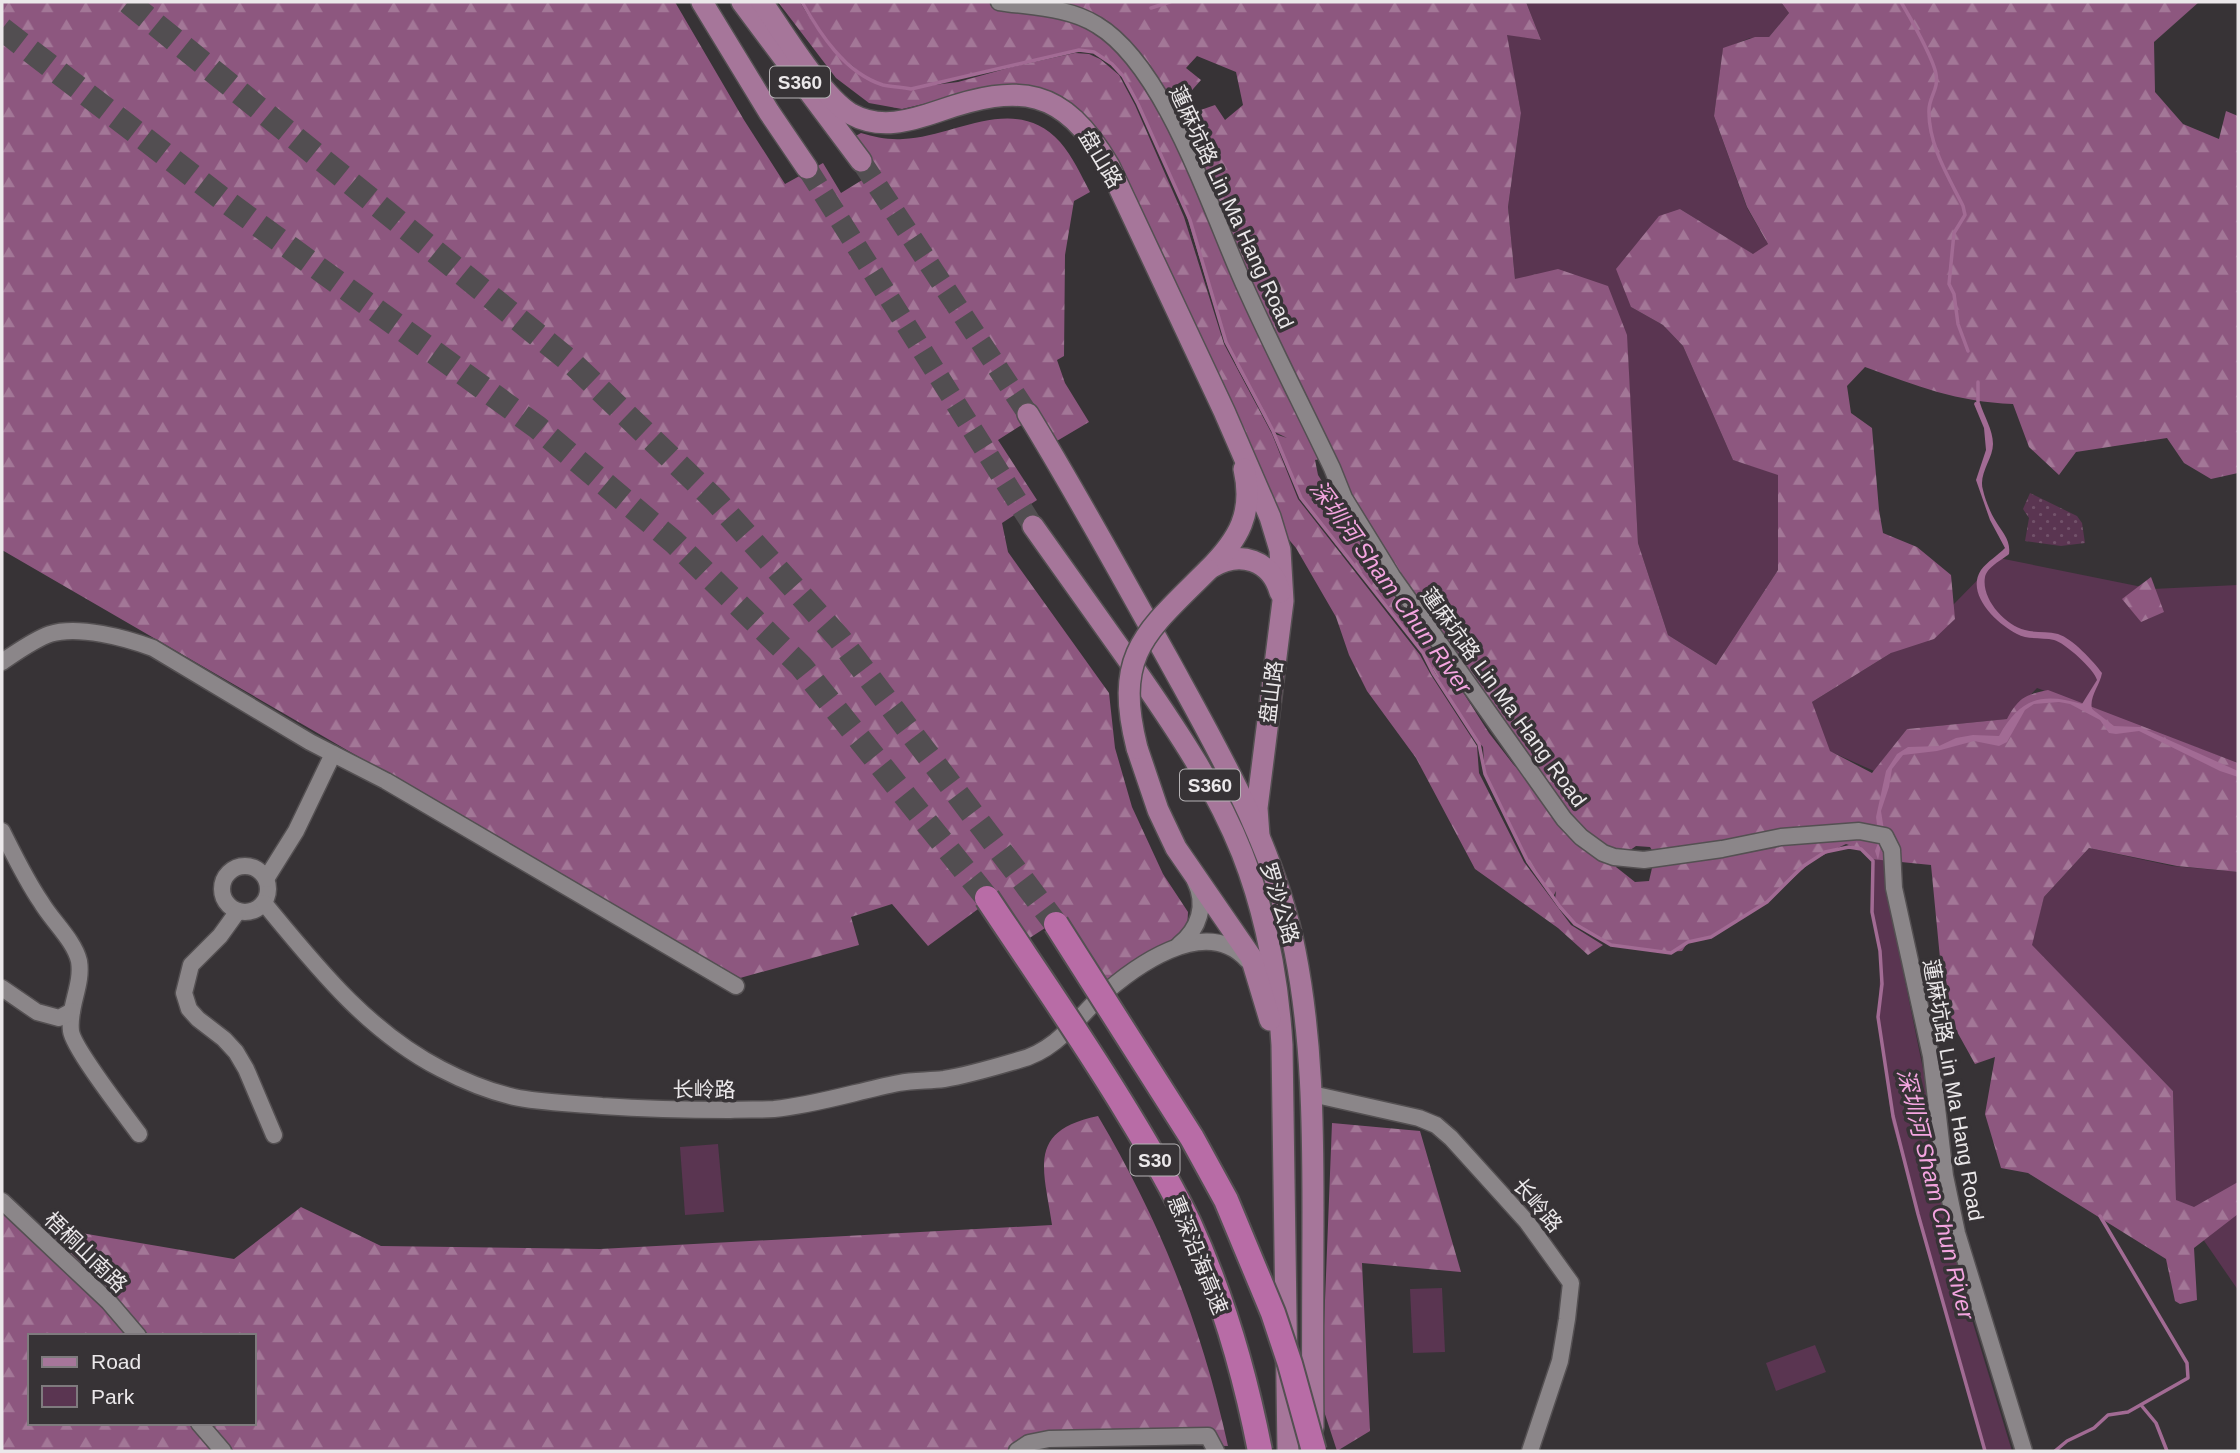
<svg xmlns="http://www.w3.org/2000/svg" width="2240" height="1453" font-family="Helvetica,'Noto Sans SC',sans-serif">
<style>
.green{fill:#5a3551}
.forest{fill:url(#forest-firs);fill-rule:evenodd}
.park{fill:url(#park-dots)}
.water{fill:#a26b94}
.lines{fill:none;stroke-linecap:round;stroke-linejoin:round}
.stream{stroke:#a26b94;stroke-width:3.5}
.major-tunnel{stroke:#524e51;stroke-width:21;stroke-dasharray:21 10;stroke-linecap:butt}
.highway-tunnel{stroke:#524e51;stroke-width:24;stroke-dasharray:24 12;stroke-linecap:butt}
.minor-casing{stroke:#545052;stroke-width:19}
.major-casing{stroke:#545052;stroke-width:24}
.minor{stroke:#8b8689;stroke-width:16}
.major{stroke:#a6769a;stroke-width:21}
.major-bridge-casing{stroke:#545052;stroke-width:24;stroke-linecap:butt}
.highway-bridge-casing{stroke:#545052;stroke-width:28;stroke-linecap:butt}
.major-bridge{stroke:#a6769a;stroke-width:21}
.highway-bridge{stroke:#b86ca6;stroke-width:24}
.labels{text-anchor:middle;dominant-baseline:central;stroke-width:7;stroke-linejoin:round;paint-order:stroke}
.shield{fill:#373336;stroke:#b5b2b4;stroke-width:2}
.shield-label{font-size:19px;font-weight:bold;fill:#ebe8ea}
.street-label{font-size:21px;fill:#ebe8ea;stroke:#373336}
.water-label{font-size:23px;font-style:italic;fill:#f4a5e0;stroke:#373336}
</style>
<defs>
<pattern id="forest-firs" width="22" height="20" patternUnits="userSpaceOnUse" patternTransform="scale(1.75)"><rect width="22" height="20" fill="#8d577f"/><path d="M5 1l3.5 6h-7zM16 11l3.5 6h-7z" fill="#a37797"/></pattern>
<pattern id="park-dots" width="8" height="8" patternUnits="userSpaceOnUse" patternTransform="scale(1.75)"><rect width="8" height="8" fill="#5a3551"/><path d="M2 2h.1M6 6h.1" fill="none" stroke="#72526a" stroke-width="1.8" stroke-linecap="round"/></pattern>
</defs>
<rect width="100%" height="100%" fill="#373336"/>
<g class="green">
<polygon points="1526,2 1781,2 1789,13 1769,37 1750,38 1723,49 1714,116 1747,208 1768,244 1754,255 1680,209 1631,307 1663,325 1683,346 1733,460 1778,474 1778,570 1716,665 1668,635 1638,543 1627,344 1515,279 1508,207 1521,113 1506,34 1541,40"/>
<polygon points="1999,558 2152,589 2238,585 2238,763 2037,688 2008,719 1907,729 1874,771 1827,750 1812,702 1891,653 1954,619 1953,605"/>
<polygon points="2089,848 2172,866 2238,872 2238,1290 2176,1200 2173,1091 2031,945 2044,897"/>
<polygon points="1874,859 1884,860 1886,895 1905,965 1903,971 1924,1074 1938,1184 1965,1297 2012,1451 1984,1451 1970,1392 1892,1122 1878,1017 1881,953 1872,912"/>
<polygon points="718,1144 724,1212 685,1215 680,1147"/>
<polygon points="1442,1288 1445,1352 1413,1353 1410,1289"/>
<polygon points="1815,1345 1826,1372 1776,1391 1766,1363"/>
</g>
<g class="forest">
<path d="M2 2H675L744 120 785 184 823 163 841 193 867 177 845 142 861 133C875 137 888 140 903 139 955 137 1015 92 1060 142 1073 157 1081 175 1090 192L1074 201 1065 255 1064 356 1057 360 1065 383 1089 422 1045 448 1028 421 998 440 1037 500 1002 523 1008 552 1109 693 1115 748 1132 807 1163 874 1188 912 1187 931 1107 988 1062 917 1025 941 993 898 928 946 892 904 851 917 859 945 740 978 2 550Z"/>
<path d="M778 2H800C821 38 835 54 868 79L835 51 817 29 802 2H1526L1541 40 1507 35 1521 113 1508 207 1515 279 1558 269 1608 286 1627 335 1638 543 1668 635 1716 665 1778 570V475L1733 460 1683 346 1663 325 1631 307 1616 269 1659 216 1680 209 1753 254 1768 244 1747 207 1714 116 1723 48 1755 37H1769L1789 13 1781 2H2199L2154 42 2155 92 2183 124 2219 139 2226 111 2238 116V473L2211 479 2184 463 2167 438 2076 452 2059 475 2029 447 2013 404C1957 402 1917 386 1865 367L1847 386 1851 413 1872 428 1879 510 1883 533 1917 547 1951 575 1955 619 1934 639 1891 653 1812 702 1830 751 1872 773 1907 729 2007 719C2019 697 2025 695 2048 690L2238 763V872L2177 866 2089 848 2044 897 2032 945 2173 1091 2176 1200 2194 1207 2238 1182V1214L2194 1248 2197 1300 2180 1304 2175 1301 2166 1259 2028 1173 2001 1168 1985 1114 1995 1057 1975 1064 1945 1010 1931 865 1871 859 1861 849 1846 844 1813 860 1771 898 1711 937 1688 942 1682 951 1664 952 1611 945 1575 924 1555 900 1556 891 1553 897 1530 864 1485 774 1483 747 1473 736 1423 653 1301 498 1275 434 1287 438 1273 431 1237 367 1218 319 1185 210 1138 104 1120 73 1111 63 1090 51H1076L926 86 958 82 1012 67 1075 53 1089 54 1100 59 1119 75 1135 105 1184 217 1224 344 1272 434 1298 499 1420 655 1431 675 1477 746 1479 773 1524 862 1571 925 1603 945 1588 955 1558 928 1475 869 1416 758 1367 691 1349 655 1336 617 1296 548 1280 529 1251 445 1108 143 1095 126 1060 97 992 88 902 109 869 103 836 78ZM1197 56 1236 72 1243 105 1225 120 1215 105 1172 120 1170 115 1201 80 1186 68ZM1323 458 1419 605 1569 818 1564 819 1513 764 1489 733 1429 639 1393 594 1318 475 1315 460ZM1636 846 1650 847 1655 855 1649 881 1635 882 1616 867 1619 858Z"/>
<polygon points="2151,577 2164,612 2141,622 2122,599"/>
<path d="M1098 1116C1161 1223 1201 1324 1228 1446L1022 1440 1007 1451H234L211 1423H254V1336H149L113 1297 46 1233V1227L234 1259 301 1207 381 1246 600 1249 1052 1225C1044 1169 1026 1131 1098 1116Z"/>
<polygon points="1332,1123 1420,1131 1461,1272 1362,1263 1370,1431 1337,1451 1321,1402"/>
<polygon points="2,1212 89,1294 129,1336 30,1336 30,1423 192,1423 215,1451 2,1451"/>
</g>
<polygon class="park" points="2030,493 2077,516 2082,523 2085,543 2061,546 2025,541 2029,518 2023,509"/>
<path class="water" d="M1975 402 1980 403C1984 416 1993 430 1993 444 1993 459 1978 474 1983 490 1985 499 1990 512 1995 520 2002 532 2011 540 2009 554 2002 560 1987 567 1985 577 1981 599 2005 625 2025 630 2035 633 2047 631 2058 634 2073 639 2093 661 2102 673 2100 685 2089 697 2092 709L2114 726 2140 727 2238 771V777L2220 771 2139 731 2116 734 2109 733 2100 720 2070 704 2059 702 2034 704 2025 710 2007 742 1999 746 1974 741 1937 751 1903 755 1892 769 1889 787 1881 811 1884 830 1878 860 1875 851 1879 840 1876 817 1886 771 1897 754 1908 747 1939 746 1956 738 1973 735 1999 736C2020 698 2042 692 2082 704L2097 680C2095 670 2064 642 2054 640 2043 637 2027 640 2017 634 1997 624 1965 594 1981 570 1987 562 1998 555 2005 548L1990 520 1976 480 1986 450 1984 428 1974 404Z"/>
<g class="lines">
<g class="stream">
<path d="M802 2C820 34 845 73 883 85 892 87 902 87 911 89L1079 50 1094 52 1112 64 1123 76 1138 104 1190 220 1226 342 1273 431 1301 498 1423 653 1433 673 1479 744 1485 774 1528 862 1560 907 1575 924 1611 945 1671 953 1688 942 1711 937 1767 902 1802 867 1825 852 1849 847 1861 849 1873 861 1872 912 1880 951 1882 984 1878 1017 1893 1116 1918 1214 1985 1451"/>
<path d="M1901 2C1910 17 1933 58 1936 74 1939 89 1929 97 1929 110 1928 144 1948 176 1963 206L1965 215 1954 233 1949 284 1954 294 1958 324 1968 351"/>
<polyline points="1151,8 1170,2"/>
<polyline points="1087,14 1088,2"/>
<polyline points="1978,404 1978,382"/>
<polyline points="2141,1405 2156,1423 2167,1451"/>
<polyline points="2055,1451 2067,1441 2094,1428 2108,1415 2128,1412 2188,1378 2187,1363 2100,1216"/>
</g>
<g class="major-tunnel">
<polyline points="861,161 1028,414"/>
<polyline points="807,168 1033,526"/>
</g>
<g class="highway-tunnel">
<polyline points="128,2 572,363 715,500 839,638 1056,924"/>
<polyline points="2,29 224,200 537,427 674,542 801,666 987,898"/>
</g>
<g class="minor-casing">
<g id="minor">
<path d="M999 2C1031 7 1069 7 1097 25 1167 67 1213 218 1247 291 1274 351 1304 409 1332 468L1344 498 1392 576 1564 819 1581 837 1603 853 1614 857 1644 860 1722 849 1781 837 1859 831 1885 836 1892 850 1894 888 1931 1056 1945 1176 1957 1233 2024 1451"/>
<path d="M2 662C17 652 33 640 50 634 78 625 126 638 153 648L310 742 386 781 736 986"/>
<path d="M2 831C14 855 26 880 41 902 52 921 74 940 79 961 83 985 68 1007 71 1031 73 1048 126 1116 139 1134"/>
<circle cx="245" cy="889" r="23"/>
<polyline points="266,879 296,831 333,754"/>
<path d="M264 903C316 966 367 1031 441 1069 464 1081 488 1091 514 1097 542 1103 573 1103 602 1106 645 1109 687 1110 730 1110 744 1109 760 1110 774 1109 816 1105 858 1091 899 1083 914 1080 929 1081 944 1079 969 1075 995 1067 1019 1060 1054 1051 1073 1024 1097 1000 1132 968 1205 913 1247 960"/>
<polyline points="238,911 220,936 191,965 184,993 189,1009 198,1019 224,1039 236,1052 246,1069 274,1135"/>
<path d="M1179 945C1199 929 1207 905 1195 881"/>
<polyline points="2,988 37,1012 59,1018 72,1011"/>
<polyline points="1312,1094 1419,1118 1436,1125 1451,1138 1527,1222 1571,1283 1567,1319 1560,1361 1530,1451"/>
<polyline points="2,1201 109,1302 138,1336"/>
<polyline points="199,1423 223,1451"/>
<polyline points="1017,1451 1029,1443 1049,1439 1208,1436 1216,1451"/>
</g>
</g>
<g class="major-casing">
<g id="major">
<polyline points="702,2 769,112 807,168"/>
<polyline points="742,2 861,161"/>
<path d="M762 2C783 32 822 97 851 114 880 130 910 121 939 111 1020 83 1063 87 1109 166L1224 411 1270 517 1280 550 1283 601 1257 808 1259 836"/>
<path d="M1028 414C1077 494 1122 577 1168 659 1219 752 1274 845 1295 951 1312 1037 1313 1123 1313 1210 1313 1282 1312 1355 1313 1427"/>
<path d="M1033 526C1069 576 1105 627 1141 678 1179 733 1217 790 1242 853 1266 914 1278 979 1282 1045L1288 1451"/>
<path d="M1212 567C1240 550 1271 560 1280 592"/>
<path d="M1208 570C1239 539 1254 513 1244 469"/>
<polyline points="1137,748 1158,810 1176,848 1251,957 1270,1020"/>
</g>
</g>
<use href="#minor" class="minor"/>
<use href="#major" class="major"/>
<g class="major-bridge-casing">
<path id="major-bridge" d="M1137 748C1113 653 1146 632 1208 570"/>
</g>
<g class="highway-bridge-casing">
<g id="highway-bridge">
<path d="M987 898C1034 969 1083 1039 1127 1112 1149 1148 1171 1185 1189 1223 1222 1295 1245 1374 1260 1451"/>
<polyline points="1056,924 1192,1138 1226,1200 1273,1313 1290,1364 1314,1451"/>
</g>
</g>
<use href="#major-bridge" class="major-bridge"/>
<use href="#highway-bridge" class="highway-bridge"/>
</g>
<g class="labels">
<g class="shield">
<rect x="770" y="66.5" width="60" height="31" rx="5"/>
<rect x="1180" y="769.5" width="60" height="31" rx="5"/>
<rect x="1130.5" y="1144.5" width="49" height="31" rx="5"/>
</g>
<g class="shield-label">
<text x="800" y="82">S360</text>
<text x="1210" y="785">S360</text>
<text x="1155" y="1160">S30</text>
</g>
<g class="street-label">
<text transform="translate(1101 159) rotate(59)">盘山路</text>
<text transform="translate(1232 207) rotate(65)">蓮麻坑路 Lin Ma Hang Road</text>
<text transform="translate(1271 692) rotate(-83)">盘山路</text>
<text transform="translate(1504 697) rotate(54)">蓮麻坑路 Lin Ma Hang Road</text>
<text transform="translate(1280 903) rotate(73)">罗沙公路</text>
<text x="704" y="1089">长岭路</text>
<text transform="translate(1954 1090) rotate(80)">蓮麻坑路 Lin Ma Hang Road</text>
<text transform="translate(1538 1205) rotate(50)">长岭路</text>
<text transform="translate(86 1252) rotate(44)">梧桐山南路</text>
<text transform="translate(1198 1255) rotate(68)">惠深沿海高速</text>
</g>
<g class="water-label">
<text transform="translate(1391 587) rotate(54)">深圳河 Sham Chun River</text>
<text transform="translate(1936 1194) rotate(76)">深圳河 Sham Chun River</text>
</g>
</g>
<rect width="2240" height="1453" fill="none" stroke="#ebe8ea" stroke-width="7"/>
<rect x="28" y="1334" width="228" height="91" fill="#373336" stroke="#7f7b7e" stroke-width="2"/>
<rect x="42" y="1357" width="35" height="10" fill="#a6769a" stroke="#7f7b7e" stroke-width="2"/>
<text x="91" y="1369" font-size="21" fill="#ebe8ea">Road</text>
<rect x="42" y="1386" width="35" height="21" fill="#5a3551" stroke="#7f7b7e" stroke-width="2"/>
<text x="91" y="1404" font-size="21" fill="#ebe8ea">Park</text>
</svg>
